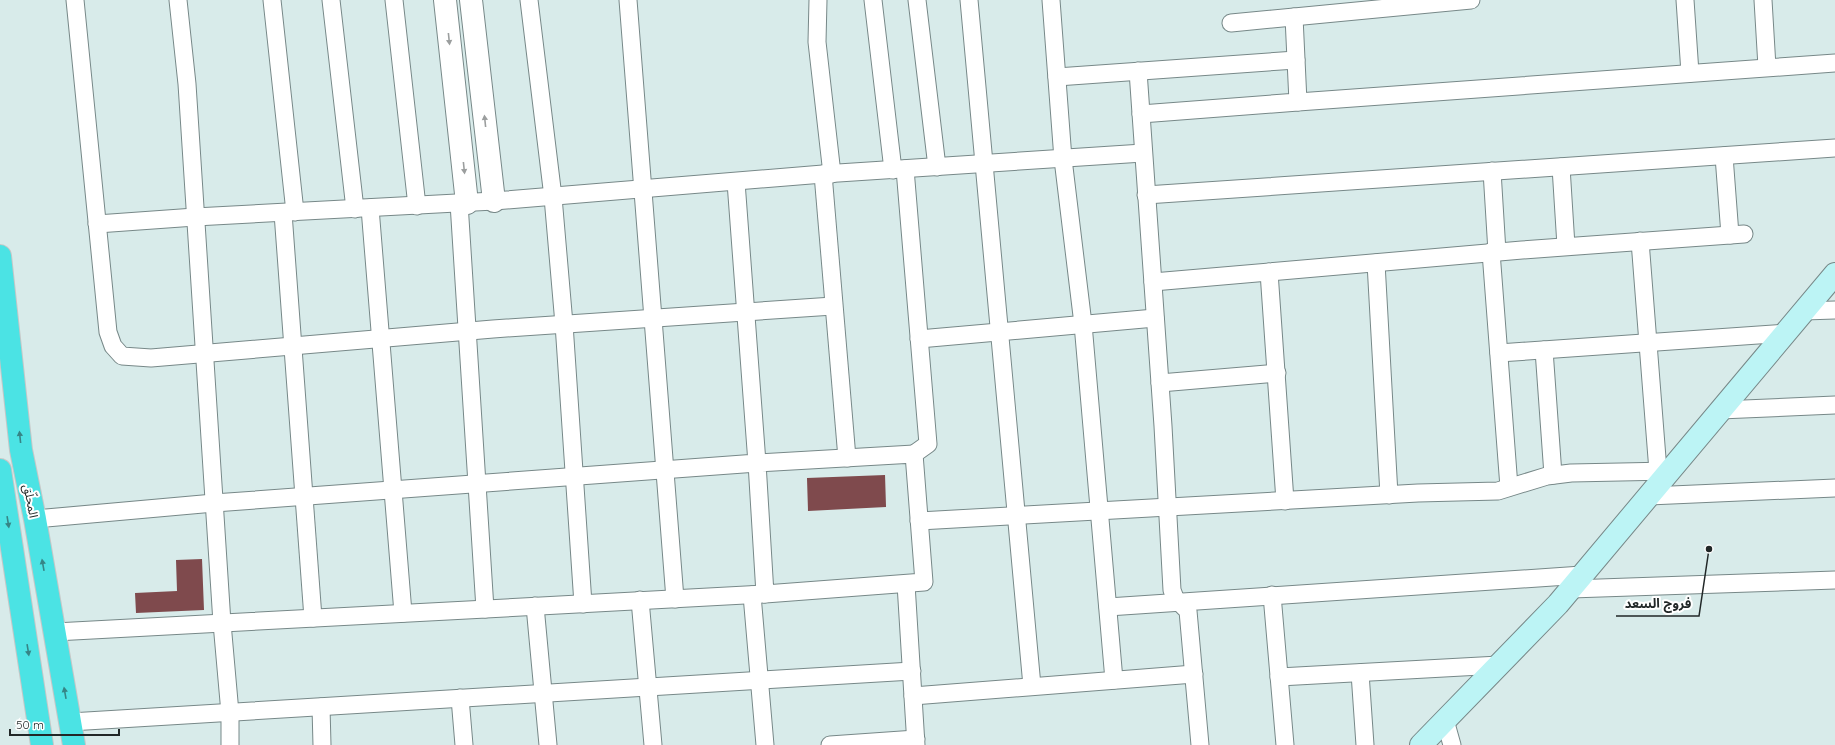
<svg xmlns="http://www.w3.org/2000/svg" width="1835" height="745" font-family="Quicksand,'Noto Sans Arabic',sans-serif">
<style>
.building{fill:#7f4a4d}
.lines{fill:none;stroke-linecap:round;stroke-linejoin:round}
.minor-casing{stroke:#788;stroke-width:19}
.tertiary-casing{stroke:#788;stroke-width:24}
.secondary-casing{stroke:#788;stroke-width:24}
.trunk-casing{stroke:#c5c7c7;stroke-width:24}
.minor{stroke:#fff;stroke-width:17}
.tertiary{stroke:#fff;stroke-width:22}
.secondary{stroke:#bcf4f5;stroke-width:22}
.trunk{stroke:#4be3e4;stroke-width:22}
.oneway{fill:#9b9e9e}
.oneway2{fill:#368586}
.labels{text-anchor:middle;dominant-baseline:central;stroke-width:4;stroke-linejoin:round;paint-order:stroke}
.street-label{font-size:12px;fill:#212727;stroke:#fff}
.leader{fill:none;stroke:#212727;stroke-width:1.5}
.callout-dot{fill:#212727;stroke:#fff;stroke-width:1.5}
.callout-label{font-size:13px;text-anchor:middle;font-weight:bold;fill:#212727;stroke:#fff;stroke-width:4;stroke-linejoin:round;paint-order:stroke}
</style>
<rect width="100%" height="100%" fill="#d8ebea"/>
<g class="building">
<polygon points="885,475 886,507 808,511 807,478"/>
<polygon points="202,559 204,610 136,613 135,593 177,591 176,560"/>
</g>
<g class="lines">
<g class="minor-casing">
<g id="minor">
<polyline points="75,0 108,332 113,346 122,356 151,358 493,329 833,306"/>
<polyline points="178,0 187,84 222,623 230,713 230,745"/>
<polyline points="272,0 295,212"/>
<polyline points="331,0 355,209"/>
<polyline points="394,0 417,206"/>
<polyline points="529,0 553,197 564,324 583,604"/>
<polyline points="628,0 675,599"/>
<polyline points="818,0 817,42 832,174"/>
<polyline points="873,0 893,170"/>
<polyline points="917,0 937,167"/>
<polyline points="969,0 1032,686"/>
<polyline points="1051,0 1063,159 1083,324 1114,680"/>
<polyline points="1685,0 1690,73"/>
<polyline points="1763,0 1767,67"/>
<polyline points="1231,23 1471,0"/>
<polyline points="1138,71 1163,426 1172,590 1175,598 1188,611 1200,745"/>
<polyline points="1057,77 1296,60"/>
<polyline points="1298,102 1835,63"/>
<polyline points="1141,114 1298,102 1294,17"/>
<polyline points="1724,156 1730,235"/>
<polyline points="1561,167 1566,246"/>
<polyline points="905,169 928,444 914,454"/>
<polyline points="1492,171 1497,252"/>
<polyline points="823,174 847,458"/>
<polyline points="1146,195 1835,148"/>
<polyline points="459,203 485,609"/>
<polyline points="370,208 403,613"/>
<polyline points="283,213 313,618"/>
<polyline points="97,224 195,217 494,201 823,174 1143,153"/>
<polyline points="1640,241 1658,471"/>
<polyline points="1491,252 1509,487"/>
<polyline points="1376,263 1389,495"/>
<polyline points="1269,272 1285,501"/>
<polyline points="1153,282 1522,250 1744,234"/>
<polyline points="1804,311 1835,310"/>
<polyline points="919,339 1155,318"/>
<polyline points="1544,350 1553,475"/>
<polyline points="1499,353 1786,333"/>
<polyline points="1160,383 1277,373"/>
<polyline points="1720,410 1835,405"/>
<polygon points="914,454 924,582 765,594 757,463"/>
<polyline points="1649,496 1835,488"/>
<polyline points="35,519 214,503 757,463 736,182"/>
<polyline points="919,521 1418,493 1498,491 1547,476 1571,473 1670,471"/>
<polyline points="906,584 916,745"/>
<polyline points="1571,589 1835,580"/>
<polyline points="752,595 765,745"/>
<polyline points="1272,595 1285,745"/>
<polyline points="640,600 653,745"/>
<polyline points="535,606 548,745"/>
<polyline points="1108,607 1582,575"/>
<polyline points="55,632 765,594"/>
<polyline points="1360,673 1365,745"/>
<polyline points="1279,677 1499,665"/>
<polyline points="913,696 1194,674"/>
<polyline points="460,698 464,745"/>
<polyline points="321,707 322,745"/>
<polyline points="1445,720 1452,745"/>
<polyline points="70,722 912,671"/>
<polyline points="830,745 916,739"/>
</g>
</g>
<g class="tertiary-casing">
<g id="tertiary">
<polyline points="445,0 467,203"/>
<polyline points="471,0 494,201"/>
</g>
</g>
<g class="secondary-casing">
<polyline id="secondary" points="1421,745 1558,604 1835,274"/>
</g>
<g class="trunk-casing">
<g id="trunk">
<polyline points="0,256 21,450 35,519 74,745"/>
<polyline points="0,470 42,745"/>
</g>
</g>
<use href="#minor" class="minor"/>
<use href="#tertiary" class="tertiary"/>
<use href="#secondary" class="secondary"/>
<use href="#trunk" class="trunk"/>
</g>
<defs><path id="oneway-solid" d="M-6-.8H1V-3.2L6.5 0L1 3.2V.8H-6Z"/></defs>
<g class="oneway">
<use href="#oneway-solid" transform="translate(449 39) rotate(84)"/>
<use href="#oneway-solid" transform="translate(485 121) rotate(-96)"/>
<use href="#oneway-solid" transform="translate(464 168) rotate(84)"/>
</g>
<g class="oneway2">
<use href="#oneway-solid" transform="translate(20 437) rotate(-96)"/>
<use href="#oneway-solid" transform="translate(8 522) rotate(81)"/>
<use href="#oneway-solid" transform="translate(43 565) rotate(-100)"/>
<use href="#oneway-solid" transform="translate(28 650) rotate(81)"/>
<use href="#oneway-solid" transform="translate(65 693) rotate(-100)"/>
</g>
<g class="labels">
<g class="street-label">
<text transform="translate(31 501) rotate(79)">المحلّق</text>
</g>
</g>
<path class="leader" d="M1709 549L1699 616H1616"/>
<circle class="callout-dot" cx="1709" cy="549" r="4"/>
<g class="callout-label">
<text x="1658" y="608">فروج السعد</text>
</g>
<path d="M10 729v6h109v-6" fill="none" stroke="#212727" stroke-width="2"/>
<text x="16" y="729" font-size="12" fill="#212727" stroke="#ffffff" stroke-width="3" paint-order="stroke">50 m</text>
</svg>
